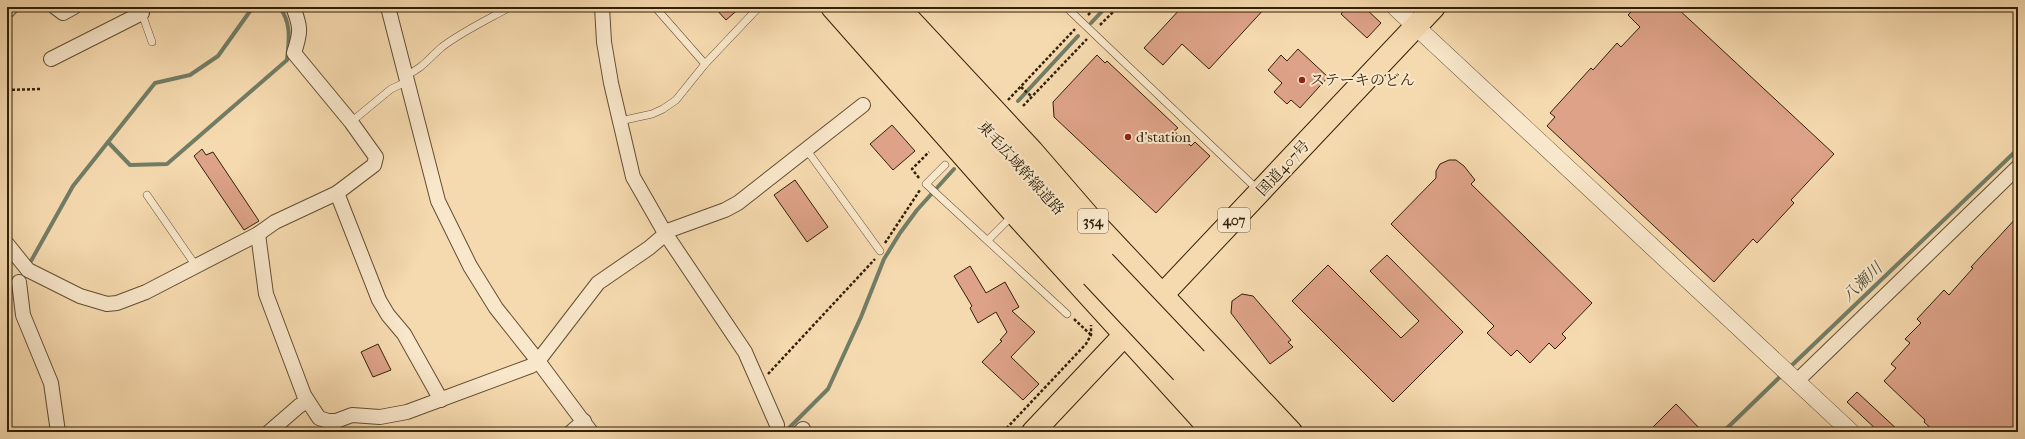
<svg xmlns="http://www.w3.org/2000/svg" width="2025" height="439" font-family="'IM FELL French Canon','Noto Serif JP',serif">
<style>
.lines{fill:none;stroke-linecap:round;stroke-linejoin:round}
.stream{stroke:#727d66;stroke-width:4}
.building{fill:#dda288;stroke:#312008}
.service-casing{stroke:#624e32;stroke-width:8}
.minor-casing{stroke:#624e32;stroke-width:16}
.tertiary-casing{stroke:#624e32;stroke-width:18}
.trunk-casing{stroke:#312008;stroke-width:24}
.path{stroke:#312008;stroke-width:2.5;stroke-dasharray:3 2;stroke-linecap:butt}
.service{stroke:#f9e7cb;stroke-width:7}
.minor{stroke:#f9e7cb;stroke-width:14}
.tertiary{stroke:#f9e7cb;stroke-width:17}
.trunk{stroke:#f6daaf;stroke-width:22}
.trunk-bridge-casing{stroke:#312008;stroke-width:24;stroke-linecap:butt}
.trunk-bridge{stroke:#f6daaf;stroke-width:22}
.poi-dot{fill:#8f2418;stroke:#f9e7cb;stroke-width:1.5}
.labels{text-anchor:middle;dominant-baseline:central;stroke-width:4;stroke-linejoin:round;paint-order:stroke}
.shield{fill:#f9e7cb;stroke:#6d5c42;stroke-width:1}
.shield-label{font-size:14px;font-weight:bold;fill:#312008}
.poi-label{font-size:15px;fill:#312008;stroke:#f9e7cb;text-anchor:start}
.street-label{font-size:15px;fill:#312008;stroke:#f9e7cb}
.water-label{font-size:16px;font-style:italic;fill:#524e37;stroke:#f9e7cb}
</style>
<rect width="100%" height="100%" fill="#f6daaf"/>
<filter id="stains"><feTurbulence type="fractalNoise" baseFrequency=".005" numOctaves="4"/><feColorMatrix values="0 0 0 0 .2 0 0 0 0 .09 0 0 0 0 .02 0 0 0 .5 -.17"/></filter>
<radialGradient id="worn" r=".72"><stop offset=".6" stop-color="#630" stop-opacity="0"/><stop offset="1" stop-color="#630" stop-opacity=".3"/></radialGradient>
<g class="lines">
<g class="stream">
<polyline points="1091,23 1106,7"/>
<polyline points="1018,101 1078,36"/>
<path d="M108 142 130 165 167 164 287 60C289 41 292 22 279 7"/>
<polyline points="31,261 73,186 155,83 190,75 218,56 253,7"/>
<polyline points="1788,369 2018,149"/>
<polyline points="785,432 828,389 861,317 884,259 900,233 917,210 954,169"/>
<polyline points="1723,432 1783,374"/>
</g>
</g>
<g class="building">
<polygon points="714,7 741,7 726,20"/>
<polygon points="1182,7 1266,7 1209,69 1182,44 1163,65 1144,48"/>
<polygon points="1347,7 1364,7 1381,23 1367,38 1341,14"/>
<polygon points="1636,7 1676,7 1834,154 1791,200 1794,203 1769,230 1757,243 1753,239 1714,282 1547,126 1555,117 1550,113 1591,68 1593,70 1617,43 1621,47 1640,27 1628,15"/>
<polygon points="1298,49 1328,77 1300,108 1291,100 1287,104 1274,92 1282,83 1268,70 1281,55 1287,61"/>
<polygon points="1097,55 1105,63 1107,61 1178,128 1174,131 1191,146 1195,142 1210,156 1156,213 1054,117 1053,102"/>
<polygon points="892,125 915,151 893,170 870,144"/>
<polygon points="202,149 206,155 213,152 259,221 244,230 194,156"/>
<polygon points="1449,160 1456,160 1464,166 1475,180 1471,184 1592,303 1562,334 1566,338 1555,349 1549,343 1530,363 1517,350 1511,356 1487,333 1494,326 1391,224 1436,178 1436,171 1440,164"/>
<polygon points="795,180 828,227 807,242 774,195"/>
<polygon points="2018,216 2018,432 1935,432 1924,422 1925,420 1884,381 1896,368 1891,364 1910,343 1905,339 1921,323 1917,319 1944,290 1949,295 1973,268 1971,267"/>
<polygon points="1387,255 1463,332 1393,402 1292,301 1328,265 1401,338 1419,321 1370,271"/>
<polygon points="970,266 986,293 1005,282 1019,307 1012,311 1035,332 1011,357 1039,384 1023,400 982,362 1002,341 1000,340 1007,332 996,312 978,323 970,308 972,306 954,276"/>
<polygon points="1242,294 1253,296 1291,340 1288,342 1293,347 1270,364 1231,313 1232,301"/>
<polygon points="378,344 391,370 373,377 361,352"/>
<polygon points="1857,392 1900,432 1879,432 1847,402"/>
<polygon points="1676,404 1703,432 1648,432"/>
</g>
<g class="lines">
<g class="service-casing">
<g id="service">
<polyline points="655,7 705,64"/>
<polyline points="1066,7 1258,190"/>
<polyline points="141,11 152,42"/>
<path d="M406 75C421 70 430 57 442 47 463 31 487 20 510 7"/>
<polyline points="620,121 652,114 663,109 676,100 705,64 759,7"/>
<polyline points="351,122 391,89 408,81"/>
<polyline points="806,149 880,251"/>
<polyline points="945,165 926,184 1067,314"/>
<polyline points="147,195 196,266"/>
<polyline points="988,240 1013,215"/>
</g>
</g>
<g class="minor-casing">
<g id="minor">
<polyline points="55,7 63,13 74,7"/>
<polyline points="388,7 438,201 470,266 496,308 538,361 591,432"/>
<polyline points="602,7 604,42 611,83 633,177 665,233 745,352 777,425"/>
<polyline points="7,11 11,7"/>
<polyline points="51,59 142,13"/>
<polyline points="337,193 379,300 388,315 404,334 441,400"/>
<polyline points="258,234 266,294 304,395 319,418 328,421 336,421 352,415 380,417 407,412 531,366 538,361 598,283 649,248 670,230 725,210 738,203 863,105"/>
<path d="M7 244 28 270 80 296 107 304 117 303 146 292 258 234 275 222 337 193 374 165 376 157 351 122 294 53C301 32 301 27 293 7"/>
<polyline points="19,282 23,315 51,383 58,432"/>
<polyline points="1797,381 2018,167"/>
<polyline points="269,432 299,406 307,401"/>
<polyline points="571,432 584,421"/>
<polyline points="800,432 803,429"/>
</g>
</g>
<g class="tertiary-casing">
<polyline id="tertiary" points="1395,7 1851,432"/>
</g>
<g class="trunk-casing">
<g id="trunk">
<polyline points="832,7 1015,214 1213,432"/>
<polyline points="853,7 1092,276"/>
<polyline points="878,7 1104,262"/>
<polyline points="898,7 1032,151 1090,218 1291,432"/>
<polyline points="1196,359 1265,432"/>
<polyline points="1182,372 1239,432"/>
<polyline points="1033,432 1434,7"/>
</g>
</g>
<g class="path">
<polyline points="1088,15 1096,7"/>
<polyline points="1100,25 1118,7"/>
<polyline points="1021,87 1031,96"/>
<polyline points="7,90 40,89"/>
<polyline points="1008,100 1075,29"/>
<polyline points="1023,106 1087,39"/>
<polyline points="919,178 912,169 929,152"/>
<polyline points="885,243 920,190"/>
<polyline points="1074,319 1091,335"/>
<polyline points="768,374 875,259"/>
<polyline points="1003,432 1086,344 1091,335 1091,325"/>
</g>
<use href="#service" class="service"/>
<use href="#minor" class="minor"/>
<use href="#tertiary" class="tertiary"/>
<use href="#trunk" class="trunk"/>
<g class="trunk-bridge-casing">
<g id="trunk-bridge">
<polyline points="1104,262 1196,359"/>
<polyline points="1092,276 1182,372"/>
</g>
</g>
<use href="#trunk-bridge" class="trunk-bridge"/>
</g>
<g class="poi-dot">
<circle cx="1302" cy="80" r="4"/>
<circle cx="1128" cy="137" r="4"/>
</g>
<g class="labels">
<g class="shield">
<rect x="1218" y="208" width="32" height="24" rx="3"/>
<rect x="1078" y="209" width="30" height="24" rx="3"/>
</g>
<g class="shield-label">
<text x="1234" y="220">407</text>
<text x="1093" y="221">354</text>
</g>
<g class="poi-label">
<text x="1310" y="80">ステーキのどん</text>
<text x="1136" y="137">d’station</text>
</g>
<g class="street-label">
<text transform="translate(1021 168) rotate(48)">東毛広域幹線道路</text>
<text transform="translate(1283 168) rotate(-47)">国道407号</text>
</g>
<g class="water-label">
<text transform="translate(1862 282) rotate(-44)">八瀬川</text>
</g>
</g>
<rect width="2025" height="439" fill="none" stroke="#f6daaf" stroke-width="24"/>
<rect x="8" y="8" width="2009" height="423" fill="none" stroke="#312008" stroke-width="2"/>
<rect x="12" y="12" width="2001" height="415" fill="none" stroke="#312008"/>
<rect width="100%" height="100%" filter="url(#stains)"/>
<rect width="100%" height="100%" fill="url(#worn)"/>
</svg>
